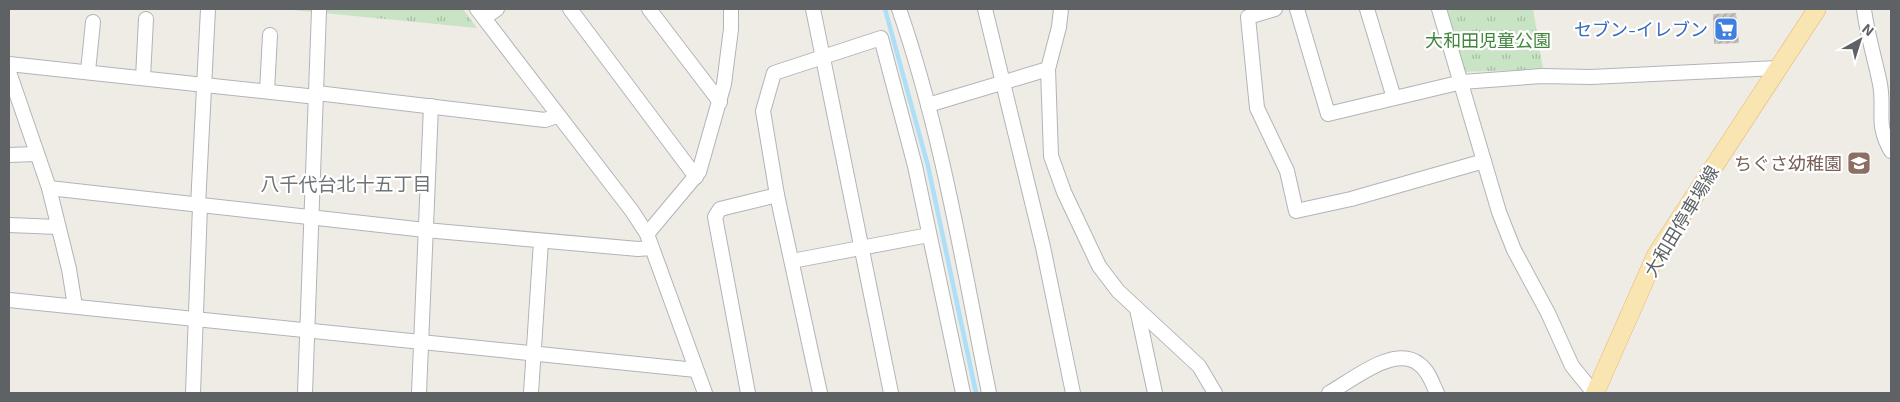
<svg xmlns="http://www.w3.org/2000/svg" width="1900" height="402" font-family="'Exo 2','Noto Sans JP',sans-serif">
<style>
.park{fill:url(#park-tufts)}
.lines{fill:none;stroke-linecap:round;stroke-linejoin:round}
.stream{stroke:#ade0f8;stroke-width:4.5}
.building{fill:url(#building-hatch)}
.minor-casing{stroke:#b1b4b7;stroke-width:16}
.major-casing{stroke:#e6b468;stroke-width:19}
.minor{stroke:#fff;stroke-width:14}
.major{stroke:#f8e5b2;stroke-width:18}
.labels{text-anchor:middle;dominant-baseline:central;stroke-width:4.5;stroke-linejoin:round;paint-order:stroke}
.shop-label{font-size:18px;fill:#366cbe;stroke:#fff;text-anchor:end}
.park-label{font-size:18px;fill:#43853e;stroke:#fff}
.education-label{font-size:18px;fill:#785e54;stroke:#fff;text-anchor:end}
.street-label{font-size:18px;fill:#5e6265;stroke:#fff}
.neighbourhood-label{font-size:19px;fill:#6f7477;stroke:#fff}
</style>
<defs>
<pattern id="park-tufts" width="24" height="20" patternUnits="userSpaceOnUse" patternTransform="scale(1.25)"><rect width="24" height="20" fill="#c9e4c5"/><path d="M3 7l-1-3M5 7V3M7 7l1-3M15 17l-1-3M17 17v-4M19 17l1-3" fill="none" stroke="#a6bca4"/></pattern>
<pattern id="building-hatch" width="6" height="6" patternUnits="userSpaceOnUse" patternTransform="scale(1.25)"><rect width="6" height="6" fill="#cac7c3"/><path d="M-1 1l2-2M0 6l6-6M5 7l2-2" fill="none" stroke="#a7a5a2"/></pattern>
</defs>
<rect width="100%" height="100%" fill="#efece6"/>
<g class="park">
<polygon points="282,9 463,9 477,28"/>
<polygon points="1446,9 1533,9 1543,69 1464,72"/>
</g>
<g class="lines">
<polyline class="stream" points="885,9 928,166 976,393"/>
</g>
<polygon class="building" points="1736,13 1739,43 1714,44 1713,14"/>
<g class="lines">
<g class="minor-casing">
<g id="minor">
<polyline points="477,9 632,211 647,234 705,393"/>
<polyline points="570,9 696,177"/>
<polyline points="649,9 720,102"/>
<polyline points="813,9 891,393"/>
<path d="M899 9C942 133 963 265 989 393"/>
<polyline points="985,9 1043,247 1073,393"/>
<polyline points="1061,9 1059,27 1048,69 1051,156 1064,192 1099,266 1118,291 1199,366 1215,393"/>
<polyline points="1275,9 1248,17 1257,108 1287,171 1296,211 1351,199 1484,161"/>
<polyline points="1297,9 1328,114 1462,82 1542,76 1591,77 1777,68"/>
<polyline points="1367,9 1394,98"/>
<polyline points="1439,9 1499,212 1514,250 1548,313 1572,366 1594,393"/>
<path d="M1864 9C1867 34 1875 59 1880 84 1885 111 1875 123 1891 151"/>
<polyline points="484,18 497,9"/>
<polyline points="9,64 317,97"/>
<polyline points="88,71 93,22"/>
<polyline points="9,72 49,188 69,269 75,306"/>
<polyline points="143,78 146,19"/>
<polyline points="267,91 270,35"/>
<polyline points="317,93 545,120 557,116"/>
<polyline points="928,105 1048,69"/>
<polyline points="9,155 36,154"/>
<polyline points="49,188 425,230 638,249 652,248"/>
<polyline points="198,206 208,9"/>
<polyline points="9,225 58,227"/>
<polyline points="647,234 699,172 724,84 731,29 731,9"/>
<polyline points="792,261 929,235"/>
<polyline points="9,300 696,370"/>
<polyline points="1137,309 1155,393"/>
<polyline points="193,393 200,206"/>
<polyline points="305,393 319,10"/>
<polyline points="419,393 431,106"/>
<polyline points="531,393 541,241"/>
<polyline points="748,393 715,217 720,209 777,195"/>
<polyline points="820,393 777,195 763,111 774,73 881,38 915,166 963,393"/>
<path d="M1329 393C1351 381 1395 344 1419 364 1429 371 1432 383 1437 393"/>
</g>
</g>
<g class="major-casing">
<polyline id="major" points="1595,393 1656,255 1817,9"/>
</g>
<use href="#minor" class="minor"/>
<use href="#major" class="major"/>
</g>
<defs>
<g id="supermarket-square" transform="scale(1.25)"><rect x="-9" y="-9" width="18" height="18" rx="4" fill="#3f7fe0" stroke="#fff"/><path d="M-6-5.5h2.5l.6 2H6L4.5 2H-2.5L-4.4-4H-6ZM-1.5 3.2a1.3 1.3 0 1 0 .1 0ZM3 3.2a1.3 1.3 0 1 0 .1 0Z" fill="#fff"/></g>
<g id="school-square" transform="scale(1.25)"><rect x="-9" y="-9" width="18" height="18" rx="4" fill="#8d6e63" stroke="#fff"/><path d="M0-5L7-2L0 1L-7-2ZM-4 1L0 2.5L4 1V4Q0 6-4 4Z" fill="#fff"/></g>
</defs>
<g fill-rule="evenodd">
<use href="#supermarket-square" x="1726" y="29"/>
<use href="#school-square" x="1859" y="163"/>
</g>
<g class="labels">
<g class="shop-label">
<text x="1708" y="29">セブン-イレブン</text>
</g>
<g class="park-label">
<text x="1488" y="40">大和田児童公園</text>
</g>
<g class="education-label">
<text x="1842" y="163">ちぐさ幼稚園</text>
</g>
<g class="street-label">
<text transform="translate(1681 221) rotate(-59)">大和田停車場線</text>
</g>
<g class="neighbourhood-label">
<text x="346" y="183">八千代台北十五丁目</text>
</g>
</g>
<rect width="1900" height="402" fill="none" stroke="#5e6265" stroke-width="20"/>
<g transform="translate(1860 40) rotate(39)" stroke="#ffffff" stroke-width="4" paint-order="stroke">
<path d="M0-4L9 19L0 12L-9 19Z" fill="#5e6265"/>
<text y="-8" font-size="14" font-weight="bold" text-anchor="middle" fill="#5e6265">N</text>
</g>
</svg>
